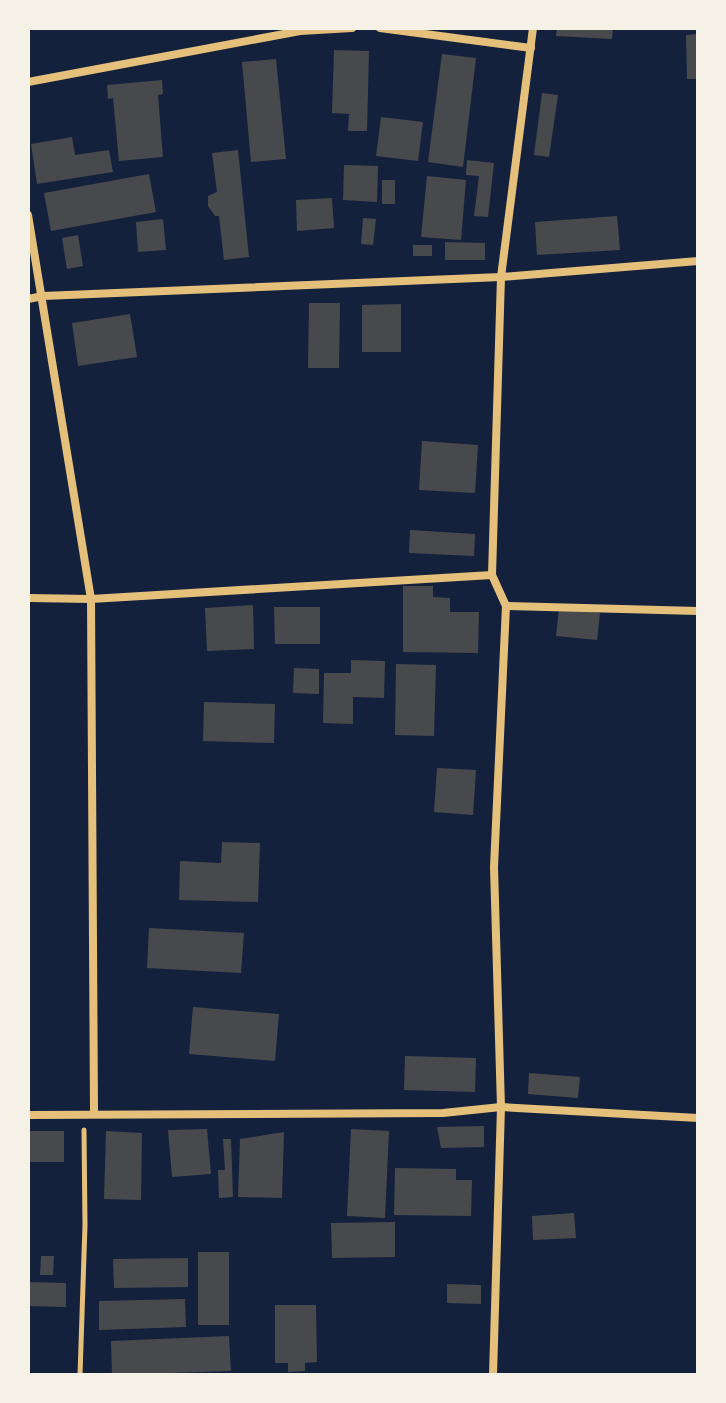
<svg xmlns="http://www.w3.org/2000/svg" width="726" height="1403" font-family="Commissioner,sans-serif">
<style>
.building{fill:#48494c}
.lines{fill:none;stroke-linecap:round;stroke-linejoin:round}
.path{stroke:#e5c07b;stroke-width:5}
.minor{stroke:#e5c07b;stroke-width:8}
</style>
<rect width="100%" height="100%" fill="#14213d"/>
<g class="building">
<polygon points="557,28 613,28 612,39 556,36"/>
<polygon points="698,34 698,79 687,79 686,35"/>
<polygon points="334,50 369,51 367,131 348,131 349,114 332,113"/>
<polygon points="442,54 476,58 463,167 428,162"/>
<polygon points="276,59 286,159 251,162 242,62"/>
<polygon points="162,80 163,94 158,95 163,157 119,161 113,98 108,99 107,85"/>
<polygon points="542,93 558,95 549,157 534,155"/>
<polygon points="381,117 423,122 418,161 376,156"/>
<polygon points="72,137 75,155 109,150 113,172 37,184 31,144"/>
<polygon points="238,150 249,257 224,260 219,216 215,216 208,206 208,196 217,192 212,153"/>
<polygon points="467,160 494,163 488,217 474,216 479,176 466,175"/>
<polygon points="344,165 378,166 377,202 343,200"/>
<polygon points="149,174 156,212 51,231 44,193"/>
<polygon points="427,176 466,180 461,240 421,237"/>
<rect x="382" y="180" width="13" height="24"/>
<polygon points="332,198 334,228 297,231 296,200"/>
<polygon points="617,216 620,250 537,255 535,222"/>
<polygon points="363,218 376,219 373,245 361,244"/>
<polygon points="163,219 166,250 138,252 136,222"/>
<polygon points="78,235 83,266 67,269 62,238"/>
<polygon points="445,242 485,243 485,260 445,260"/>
<rect x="413" y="245" width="19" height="11"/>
<polygon points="309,303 340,303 339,368 308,368"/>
<polygon points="401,304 401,352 362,352 362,305"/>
<polygon points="130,314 137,357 78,366 72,323"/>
<polygon points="422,441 478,445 475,493 419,490"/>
<polygon points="410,530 475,534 474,556 409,553"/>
<polygon points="403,586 433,586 433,597 450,598 450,612 479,612 478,653 403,652"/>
<polygon points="253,605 254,649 207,651 205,608"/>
<polygon points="274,607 320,607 320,644 275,644"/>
<polygon points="559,609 600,613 597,640 556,636"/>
<polygon points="351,660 385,661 384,698 353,697 353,724 323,723 324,673 351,673"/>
<polygon points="396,664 436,665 434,736 395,735"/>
<polygon points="294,668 319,669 319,694 293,693"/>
<polygon points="204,702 275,704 274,743 203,741"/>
<polygon points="437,768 476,770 473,815 434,812"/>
<polygon points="222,842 260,843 258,902 179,900 180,861 221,863"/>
<polygon points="149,928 244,933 241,973 147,968"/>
<polygon points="193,1007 279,1014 275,1061 189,1054"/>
<polygon points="405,1056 476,1058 475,1092 404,1090"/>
<polygon points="529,1073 580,1077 578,1098 528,1094"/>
<polygon points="484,1126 484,1147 441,1148 437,1127"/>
<polygon points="207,1129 211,1174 172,1177 168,1130"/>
<polygon points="351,1129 389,1131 385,1218 347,1216"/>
<rect x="28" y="1131" width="36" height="31"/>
<polygon points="106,1131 142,1133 141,1200 104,1199"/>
<polygon points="284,1132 282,1198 238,1197 240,1139"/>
<polygon points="223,1139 231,1139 233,1197 219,1198 218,1170 225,1170"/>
<polygon points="395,1168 456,1169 456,1180 472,1180 471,1216 394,1215"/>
<polygon points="574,1213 576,1238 533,1240 532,1216"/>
<polygon points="395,1222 395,1257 332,1258 331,1223"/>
<rect x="198" y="1252" width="31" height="73"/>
<polygon points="41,1256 54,1256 53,1275 40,1275"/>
<polygon points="188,1258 188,1287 114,1288 113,1259"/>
<polygon points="28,1282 66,1283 66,1307 28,1306"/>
<polygon points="447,1284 481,1285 481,1304 447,1303"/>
<polygon points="185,1299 186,1327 99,1330 99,1301"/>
<polygon points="275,1305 316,1305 317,1362 305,1363 305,1371 288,1372 288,1363 275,1363"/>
<polygon points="229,1336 231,1371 112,1375 111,1341"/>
</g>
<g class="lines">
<polyline class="path" points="80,1375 85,1225 84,1130"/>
<g class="minor">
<polyline points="380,28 531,48"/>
<polyline points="28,82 300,31 352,28"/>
<polyline points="28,215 91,599 94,1113"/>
<polyline points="28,299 43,296 501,277 698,261"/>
<polyline points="28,598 91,599 492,575"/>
<polyline points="506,606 698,611"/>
<polyline points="28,1115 443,1113 501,1107 698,1118"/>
<polyline points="493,1375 501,1107 494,867 506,606 492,575 501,277 533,28"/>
</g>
</g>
<rect width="726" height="1403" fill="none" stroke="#f6f1e7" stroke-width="60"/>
</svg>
